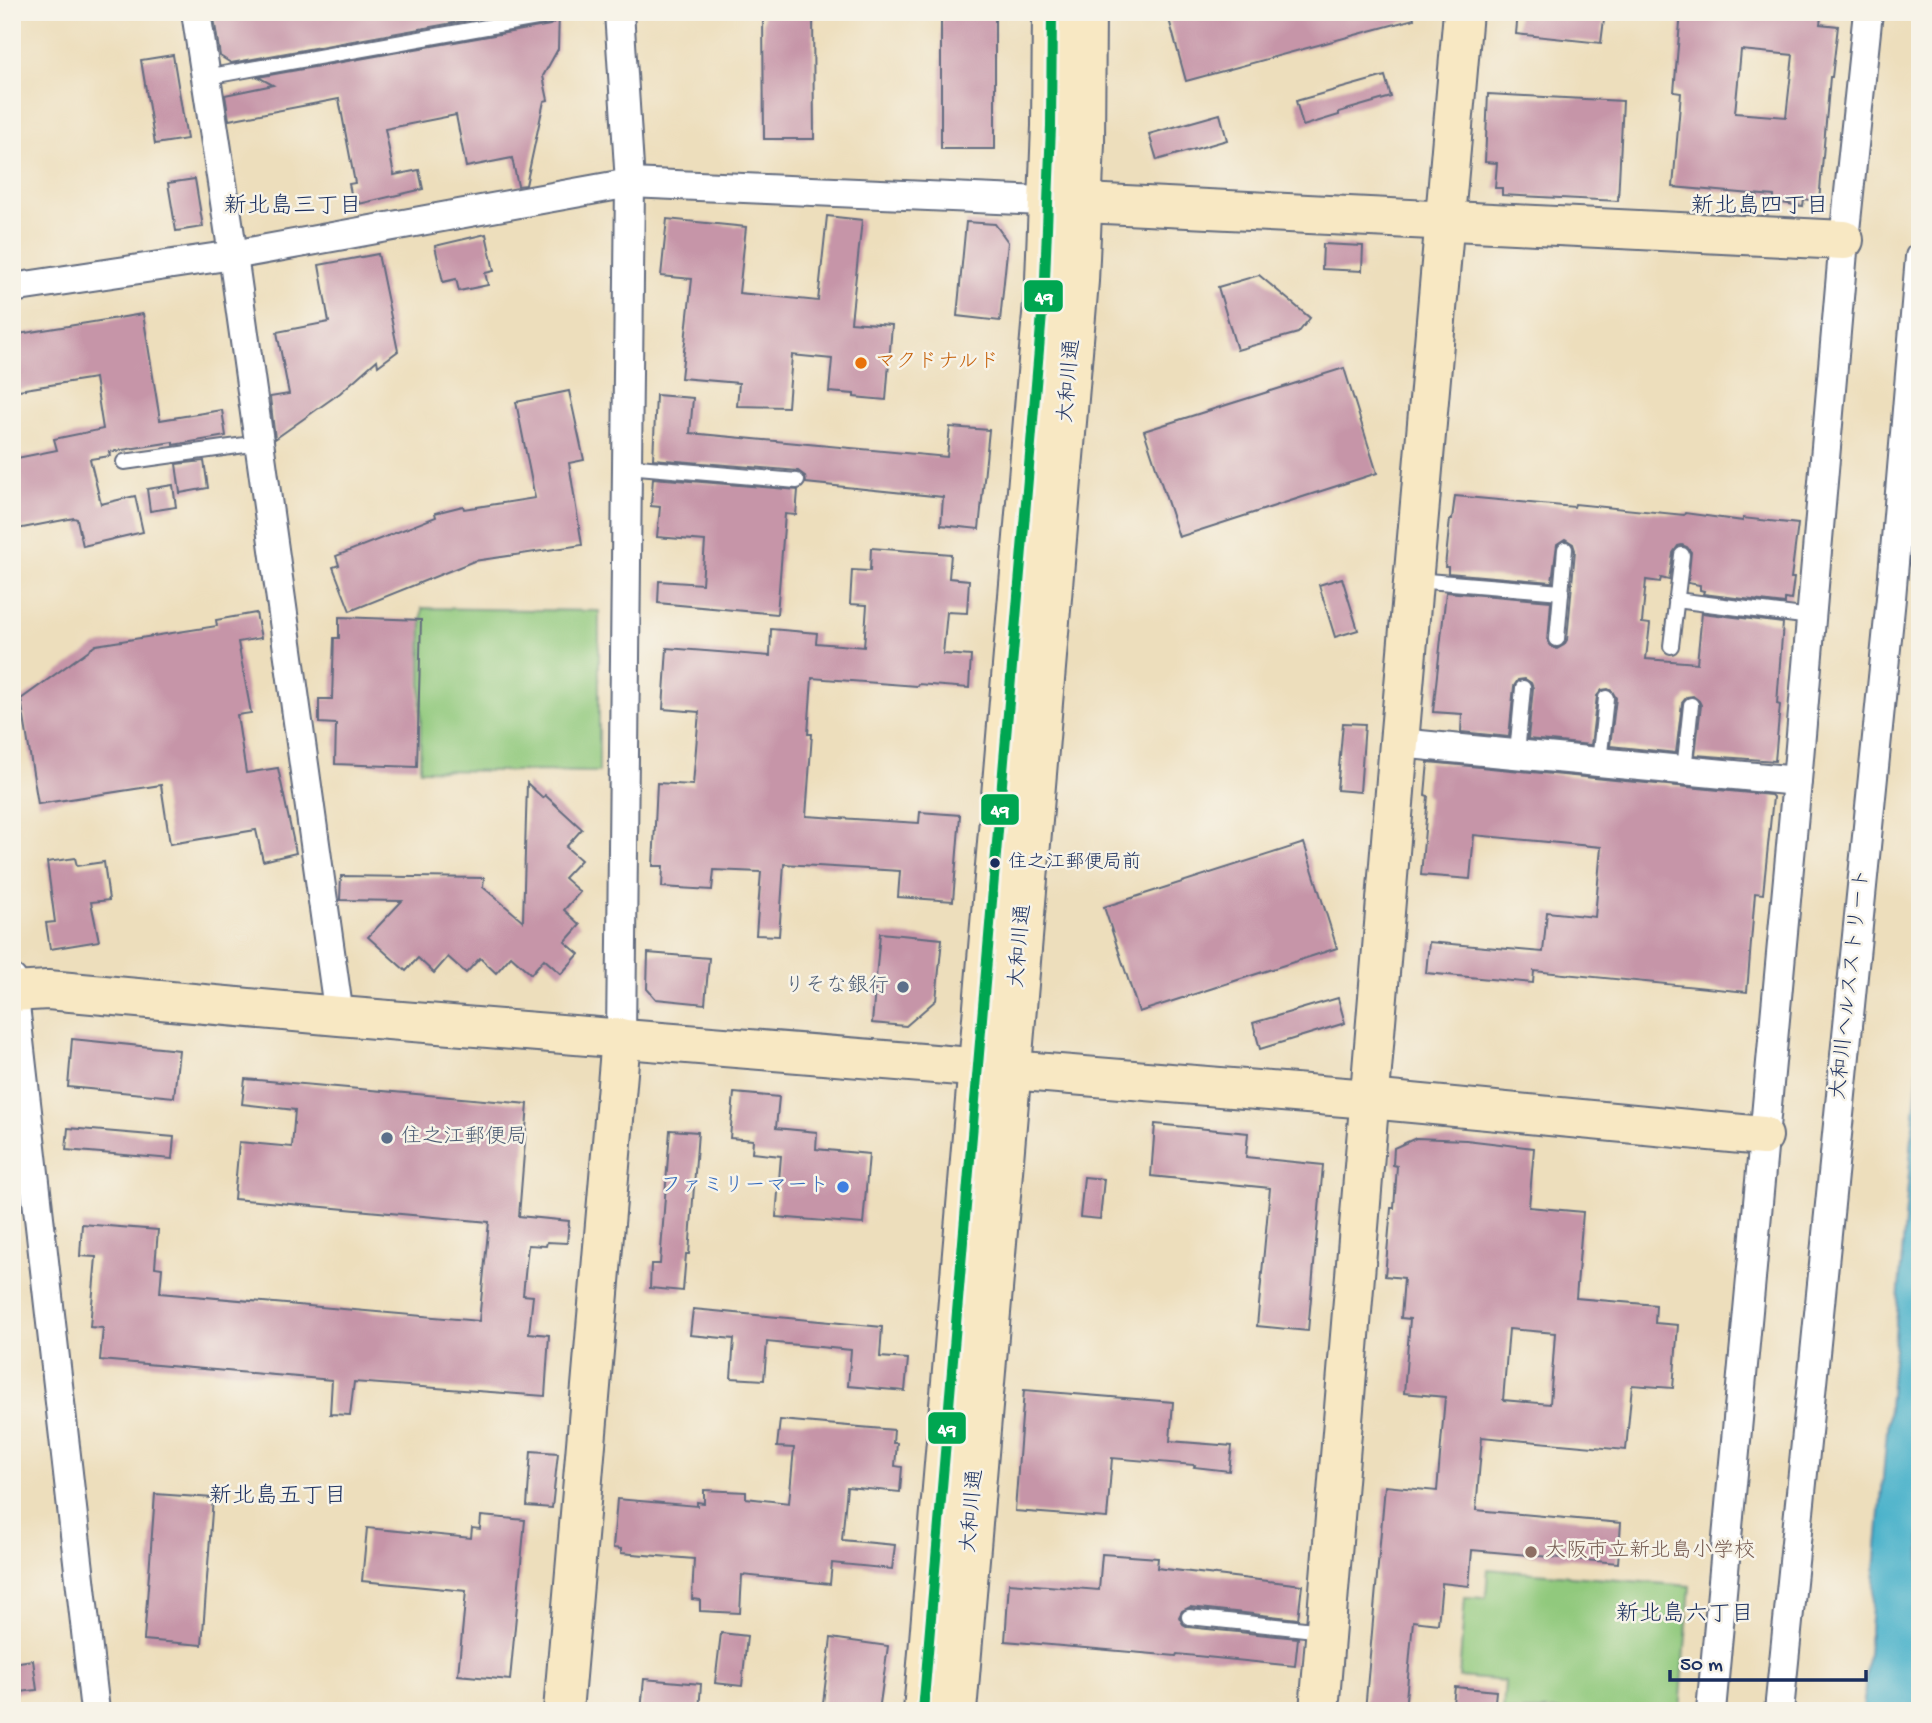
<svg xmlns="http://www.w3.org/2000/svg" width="1932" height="1723" font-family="'Gochi Hand','Klee One',sans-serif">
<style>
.green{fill:#91c97d;stroke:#567c6e;stroke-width:2}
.water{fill:#4cb2cb;stroke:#347094;stroke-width:2}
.building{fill:#c695a8;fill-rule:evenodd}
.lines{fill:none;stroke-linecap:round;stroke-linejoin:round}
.lane-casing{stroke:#646c7f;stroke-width:18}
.street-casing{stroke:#646c7f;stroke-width:32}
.secondary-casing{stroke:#646c7f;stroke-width:42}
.lane{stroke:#fff;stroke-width:14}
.street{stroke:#fff;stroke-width:28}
.secondary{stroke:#f8e8c3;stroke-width:38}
.bus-1-casing{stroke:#f7f3e8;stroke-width:16}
.bus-1{stroke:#00a651;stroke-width:10}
.food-dot{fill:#e8710a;stroke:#f7f3e8;stroke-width:2.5}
.bus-dot{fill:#1b2f5e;stroke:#f7f3e8;stroke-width:2.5}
.service-dot{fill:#5c6f8a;stroke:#f7f3e8;stroke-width:2.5}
.shop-dot{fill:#3f7fe0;stroke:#f7f3e8;stroke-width:2.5}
.education-dot{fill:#8d6e63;stroke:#f7f3e8;stroke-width:2.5}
.labels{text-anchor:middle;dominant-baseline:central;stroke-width:5;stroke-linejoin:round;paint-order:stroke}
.bus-label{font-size:19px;fill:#1b2f5e;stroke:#f7f3e8;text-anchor:start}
.food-label{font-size:21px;fill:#c56008;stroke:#f7f3e8;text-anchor:start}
.street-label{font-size:21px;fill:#1b2f5e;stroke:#f7f3e8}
.service-label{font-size:21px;fill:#4e5e75;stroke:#f7f3e8;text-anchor:end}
.shop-label{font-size:21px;fill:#366cbe;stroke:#f7f3e8;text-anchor:end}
.education-label{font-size:21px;fill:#785e54;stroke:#f7f3e8;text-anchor:start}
.neighbourhood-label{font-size:23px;fill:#1b2f5e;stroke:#f7f3e8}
.line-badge{stroke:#f7f3e8;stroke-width:2.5}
.badge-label{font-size:19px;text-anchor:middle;font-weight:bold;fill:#fff}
</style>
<rect width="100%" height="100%" fill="#f7f3e8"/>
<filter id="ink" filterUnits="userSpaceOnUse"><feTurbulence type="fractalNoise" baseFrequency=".0143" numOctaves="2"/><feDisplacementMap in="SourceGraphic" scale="14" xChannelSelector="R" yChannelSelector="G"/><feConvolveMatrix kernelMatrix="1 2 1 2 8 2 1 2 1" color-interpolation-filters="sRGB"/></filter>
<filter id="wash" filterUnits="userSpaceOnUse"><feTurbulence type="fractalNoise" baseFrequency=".00686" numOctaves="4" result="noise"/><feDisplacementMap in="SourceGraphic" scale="28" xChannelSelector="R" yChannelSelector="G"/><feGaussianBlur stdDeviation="1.57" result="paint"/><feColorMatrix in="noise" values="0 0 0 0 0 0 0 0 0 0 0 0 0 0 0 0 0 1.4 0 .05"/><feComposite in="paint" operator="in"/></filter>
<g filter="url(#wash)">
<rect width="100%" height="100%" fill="#eddebc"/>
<g class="green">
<polygon points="422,608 599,611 599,772 420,770"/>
<polygon points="1488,1569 1690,1586 1680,1711 1503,1711 1505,1681 1459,1677 1465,1597 1486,1598"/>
</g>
<polygon class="water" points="1920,1044 1920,1711 1863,1711"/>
<g id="blocks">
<g class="building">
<polygon points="213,12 514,12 231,63 220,56"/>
<polygon points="557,12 559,12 558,49 543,76 548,100 544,101 526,185 518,186 512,158 466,167 456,115 385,129 394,175 419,170 423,189 359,204 359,202 353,203 349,184 355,183 339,99 229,120 225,95 273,85 258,77 550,25 557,20"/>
<polygon points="763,12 813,12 814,139 764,139"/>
<rect x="941" y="12" width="54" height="137"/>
<polygon points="1167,12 1258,12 1259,19 1282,12 1413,12 1414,19 1186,81"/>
<polygon points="1518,12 1605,12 1601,43 1516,34"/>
<path d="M1681 12H1741L1799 16V14L1821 17 1820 24 1838 26 1832 77H1830L1819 201 1804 199 1803 206 1774 202V196L1673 187 1681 93 1674 92ZM1741 50 1793 55 1786 117 1735 113Z"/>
<polygon points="173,55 187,139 155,144 141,60"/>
<polygon points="1385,76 1391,97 1339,112 1339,115 1303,126 1296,101"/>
<polygon points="1488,94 1623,101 1618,201 1502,195 1502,188 1495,188 1497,163 1485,162"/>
<polygon points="1220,114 1227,140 1157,160 1149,134"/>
<polygon points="195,179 203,227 176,231 168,183"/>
<polygon points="827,216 862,220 851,322 892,325 886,400 854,397 854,394 829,392 832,359 792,355 788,407 737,406 739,383 681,378 692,279 661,276 667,219 746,227 739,293 818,301"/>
<polygon points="966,222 995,224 1008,242 1000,321 957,316"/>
<polygon points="486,234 494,271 485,273 488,285 459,291 456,279 443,282 435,246"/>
<polygon points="1323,244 1363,246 1362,271 1322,269"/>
<polygon points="378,254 398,351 378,366 377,360 340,393 275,439 270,397 289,394 277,332 329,322 319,265"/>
<polygon points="1259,275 1310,318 1298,333 1237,350 1218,287"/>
<polygon points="143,314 160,420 222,410 226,436 173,445 173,442 109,452 110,456 90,459 101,504 135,496 143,532 83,546 77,519 74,518 12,530 12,459 57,450 54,439 103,429 95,378 12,391 12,335"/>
<polygon points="1344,368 1377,473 1179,537 1144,431"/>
<polygon points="569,391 584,460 569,463 582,545 474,561 350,611 333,567 339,565 336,556 436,517 435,513 463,506 464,509 535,498 516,402"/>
<polygon points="656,395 693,398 690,433 947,457 950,427 989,430 979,529 941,525 943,497 806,483 805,476 798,471 653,459"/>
<polygon points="204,461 208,488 180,493 176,464"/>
<polygon points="653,478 798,490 796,515 785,514 777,614 658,603 659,581 702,584 705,541 657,537 660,507 651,506"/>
<polygon points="173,485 176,507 150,511 147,489"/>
<polygon points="1455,496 1574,507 1575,504 1684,515 1685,513 1743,521 1743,518 1798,524 1791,578 1794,578 1791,600 1785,599 1785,604 1703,594 1704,591 1700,590 1700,585 1688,583 1691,552 1687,547 1682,545 1678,546 1673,553 1669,580 1661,578 1660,582 1646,580 1642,623 1650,624 1646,659 1697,663 1702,613 1783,623 1777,704 1780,705 1775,761 1695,755 1701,705 1699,701 1693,696 1687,697 1682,703 1676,753 1610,746 1616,698 1612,691 1608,689 1602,690 1597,696 1591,745 1528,739 1533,688 1531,683 1525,679 1518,680 1514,686 1509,737 1461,732 1462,714 1433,712 1446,592 1551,601 1548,642 1552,647 1557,649 1564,645 1567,640 1575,550 1573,544 1565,539 1557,544 1552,582 1448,573 1448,567 1445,567 1450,519 1452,519"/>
<polygon points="871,548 951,554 949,578 969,580 967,613 947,612 943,654 971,656 969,688 918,684 917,686 812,678 808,734 812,734 806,816 919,823 920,812 960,815 953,901 898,897 900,871 784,864 779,936 756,935 761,872 714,870 712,890 662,887 663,866 653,866 657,783 693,785 699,712 663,709 667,648 770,656 771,629 817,633 816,643 864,647 867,605 850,604 852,570 870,571"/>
<polygon points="1342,578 1358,630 1335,637 1319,585"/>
<polygon points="256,613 261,638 238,642 251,713 237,715 246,773 278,768 296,853 263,861 256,830 170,844 161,785 38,804 21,699 96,645 217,626 216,620"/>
<polygon points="339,617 421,620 417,767 335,764 336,724 319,723 319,699 332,699 334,638 339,638"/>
<polygon points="1343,723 1365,724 1360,792 1337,790"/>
<polygon points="1428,762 1771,795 1773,797 1763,894 1755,893 1747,992 1534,971 1533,983 1426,973 1429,942 1543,952 1547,912 1595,917 1601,847 1474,835 1470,879 1421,875 1428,796 1425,795"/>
<polygon points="527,783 543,798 545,795 582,829 566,847 581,860 564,878 580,892 564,910 580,925 565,942 579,954 561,974 544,959 531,974 511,956 496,973 480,958 466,973 448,957 434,973 418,958 406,971 368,937 402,901 340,900 341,876 484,878 483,887 523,921"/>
<polygon points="1304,843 1337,948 1139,1012 1104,907"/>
<polygon points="75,858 77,866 104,862 109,900 91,902 99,941 50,949 46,923 55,922 47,862"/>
<polygon points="880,933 942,939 936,1000 906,1026 872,1023"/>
<polygon points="648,953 709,958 705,1004 656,999 647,989"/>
<polygon points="1338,998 1345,1023 1260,1049 1253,1023"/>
<polygon points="72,1039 179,1050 174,1097 68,1087"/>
<polygon points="245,1079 528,1104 519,1216 569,1221 567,1243 547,1242 546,1246 528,1245 523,1295 533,1296 529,1333 549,1335 545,1396 354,1382 350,1415 330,1414 332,1380 100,1360 103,1328 90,1327 96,1257 80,1256 82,1224 158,1230 155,1267 162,1268 160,1293 479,1321 489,1222 234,1199 239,1142 292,1147 295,1110 242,1104"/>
<polygon points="734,1093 779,1097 776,1128 817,1132 816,1149 869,1154 863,1224 776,1217 781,1156 752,1153 753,1140 730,1138"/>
<polygon points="1155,1124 1248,1133 1246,1157 1323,1165 1308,1331 1257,1326 1270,1188 1151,1176"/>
<polygon points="68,1128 174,1137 172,1159 66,1150"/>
<polygon points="670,1130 698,1132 689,1254 686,1254 683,1291 650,1288 651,1264 660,1264"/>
<path d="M1416 1138 1466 1140 1534 1148 1529 1207 1583 1212 1576 1298 1656 1305 1655 1323 1678 1325 1673 1388 1632 1385 1626 1450 1482 1437 1476 1510 1621 1523 1618 1563 1472 1550 1469 1586 1442 1583 1438 1624 1413 1621 1405 1711H1365L1385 1486 1437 1491 1445 1397 1404 1393 1410 1319 1401 1318 1404 1278 1385 1276 1391 1208H1394L1397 1166 1393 1165 1394 1148ZM1509 1329 1555 1333 1550 1404 1503 1400Z"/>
<polygon points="1084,1177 1104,1179 1100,1219 1080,1217"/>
<polygon points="693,1309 882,1327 880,1357 908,1359 905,1391 848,1386 851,1350 767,1342 764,1380 731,1378 734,1339 690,1335"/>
<polygon points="1024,1390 1173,1402 1170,1441 1232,1446 1229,1471 1194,1467 1195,1465 1112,1458 1107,1518 1015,1511"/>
<polygon points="780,1420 894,1430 893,1443 897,1443 895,1466 902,1467 900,1492 847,1487 842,1540 895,1545 892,1569 832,1563 830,1584 742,1575 740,1613 700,1611 700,1600 692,1599 694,1559 621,1553 621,1549 613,1548 617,1499 697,1506 697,1502 704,1503 704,1490 746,1492 746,1498 789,1503 794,1448 777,1447"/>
<polygon points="531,1451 558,1453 552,1508 527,1506"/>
<polygon points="155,1494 213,1498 202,1645 144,1640"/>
<polygon points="481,1516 525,1520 510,1680 458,1675 466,1591 362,1581 367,1528 471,1538 472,1528 480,1529"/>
<polygon points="1102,1554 1158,1558 1157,1568 1302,1585 1298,1619 1190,1607 1182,1611 1179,1617 1183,1624 1188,1627 1298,1638 1295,1666 1177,1654 1176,1656 1005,1641 1009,1583 1099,1590"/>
<polygon points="721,1633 747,1636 742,1686 715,1683"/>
<polygon points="831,1638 888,1646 879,1711 822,1711"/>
<polygon points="33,1660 37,1690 12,1693 12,1663"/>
<polygon points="644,1679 701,1684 699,1711 641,1711"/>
<polygon points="1455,1687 1496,1691 1494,1711 1452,1711"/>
</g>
</g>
</g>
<g filter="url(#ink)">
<use href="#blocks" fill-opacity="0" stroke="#646c7f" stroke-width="2"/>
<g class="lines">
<g class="lane-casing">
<g id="lane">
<polyline points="206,77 548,16"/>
<polyline points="124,462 259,443"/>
<polyline points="627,466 797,481"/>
<polyline points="1415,580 1561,592"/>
<polyline points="1676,600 1811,617"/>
<polyline points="1557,639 1565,549"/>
<polyline points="1671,646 1682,555"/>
<polyline points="1517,754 1523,688"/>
<polyline points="1599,762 1606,698"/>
<polyline points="1684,770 1691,705"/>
<polyline points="1189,1617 1324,1631"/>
</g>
</g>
<g class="street-casing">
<g id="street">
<polyline points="196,12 233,255 339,1016"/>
<polyline points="619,12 630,183 621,1038"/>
<polyline points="12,288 233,255 630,183 1067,202"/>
<polyline points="1399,743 1797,781"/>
<polyline points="12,979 95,1711"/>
<polyline points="1711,1711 1797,781 1844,240 1868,12"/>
<polyline points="1779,1711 1891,598 1920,257"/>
</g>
</g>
<g class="secondary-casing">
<g id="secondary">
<polyline points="1084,203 1844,240"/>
<polyline points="12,992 48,990 339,1016 1369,1099 1763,1136"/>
<polyline points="563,1711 621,1038"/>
<polyline points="923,1711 1045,279 1051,126 1052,12"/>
<polyline points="957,1711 1079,281 1085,143 1086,12"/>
<polyline points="1319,1711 1399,743 1463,12"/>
</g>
</g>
<use href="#lane" class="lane"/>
<use href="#street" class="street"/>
<use href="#secondary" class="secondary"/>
<g class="bus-1-casing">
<polyline id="bus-1" points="923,1711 1045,279 1051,126 1052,12"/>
</g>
<use href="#bus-1" class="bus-1"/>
</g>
</g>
<circle class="food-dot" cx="861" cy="363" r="7"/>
<circle class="bus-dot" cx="995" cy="863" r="6"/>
<g class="service-dot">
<circle cx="903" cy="987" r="7"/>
<circle cx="387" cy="1138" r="7"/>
</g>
<circle class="shop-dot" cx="843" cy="1187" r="7"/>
<circle class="education-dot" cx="1531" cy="1552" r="7"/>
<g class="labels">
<g class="bus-label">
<text x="1008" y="863">住之江郵便局前</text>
</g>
<g class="food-label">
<text x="875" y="363">マクドナルド</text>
</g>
<g class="street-label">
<text transform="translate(1071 381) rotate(-85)">大和川通</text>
<text transform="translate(1022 946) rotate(-85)">大和川通</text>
<text transform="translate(1852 984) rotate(-84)">大和川ヘルスストリート</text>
<text transform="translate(974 1511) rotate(-85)">大和川通</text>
</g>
<g class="service-label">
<text x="889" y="987">りそな銀行</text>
<text x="401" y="1138" text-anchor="start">住之江郵便局</text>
</g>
<g class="shop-label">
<text x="829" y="1187">ファミリーマート</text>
</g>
<g class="education-label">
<text x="1545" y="1552">大阪市立新北島小学校</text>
</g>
<g class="neighbourhood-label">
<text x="293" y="207">新北島三丁目</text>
<text x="1760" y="207">新北島四丁目</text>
<text x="278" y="1497">新北島五丁目</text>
<text x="1685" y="1615">新北島六丁目</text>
</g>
</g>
<g class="line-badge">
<rect x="1023" y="279" width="41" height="34" rx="7" fill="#00a651"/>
<rect x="980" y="793" width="40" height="33" rx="7" fill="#00a651"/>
<rect x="927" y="1411" width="40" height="34" rx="7" fill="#00a651"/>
</g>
<g class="badge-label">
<text x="1044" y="303">49</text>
<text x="1000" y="816">49</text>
<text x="947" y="1435">49</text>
</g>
<rect width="1932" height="1723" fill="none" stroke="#f7f3e8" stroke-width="42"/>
<path d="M1670 1670v10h196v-10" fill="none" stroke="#1b2f5e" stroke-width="3.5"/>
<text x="1680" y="1670" font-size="21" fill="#1b2f5e" stroke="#f7f3e8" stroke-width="5" paint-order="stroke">50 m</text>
</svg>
